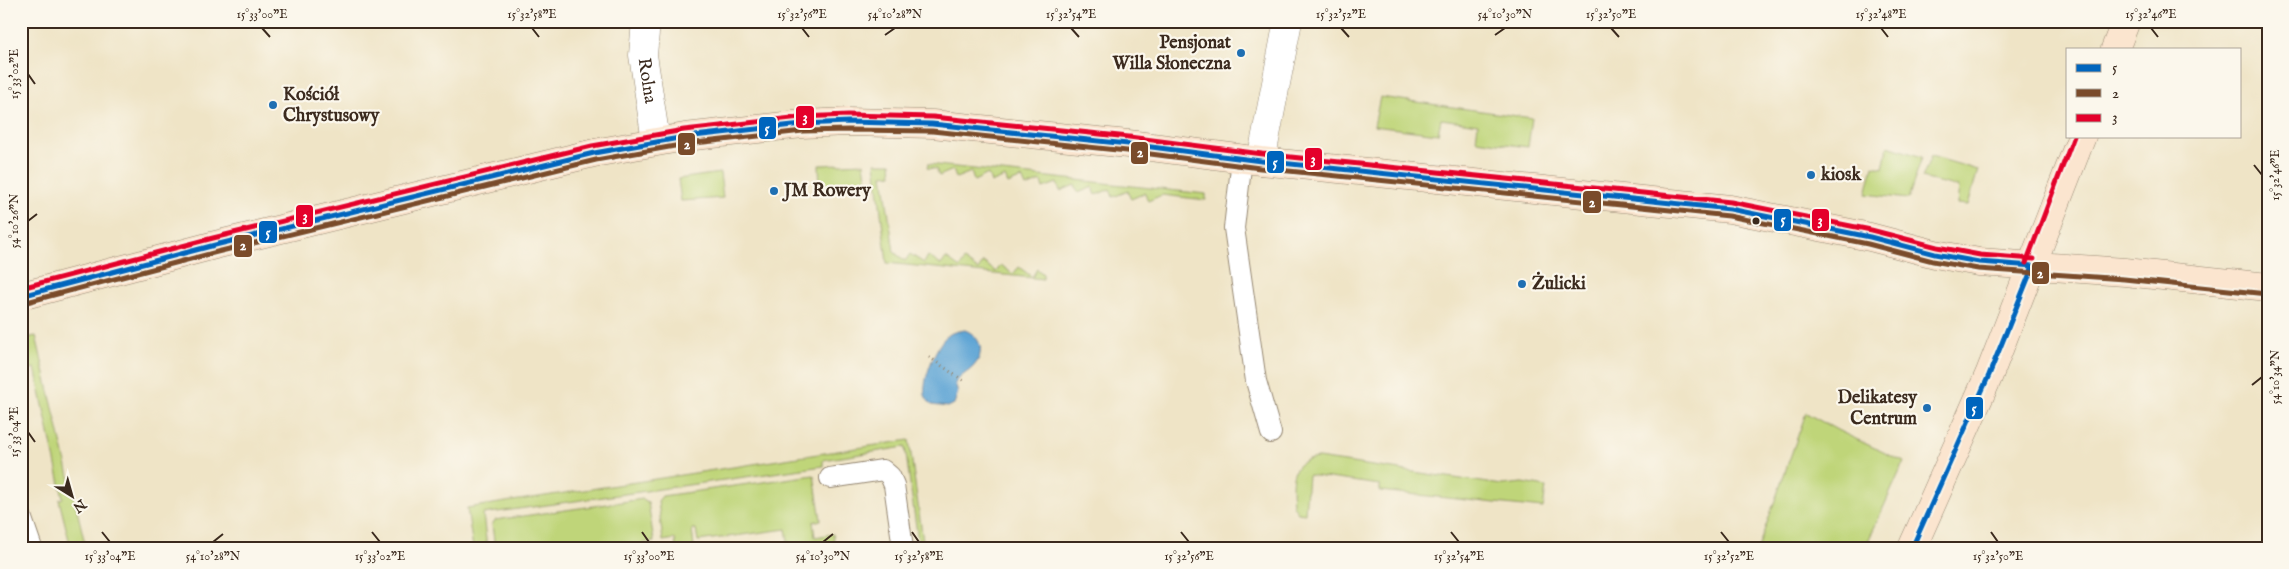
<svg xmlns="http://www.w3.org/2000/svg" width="2289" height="569" font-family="'IM FELL English',serif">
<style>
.green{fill:#bfd579;stroke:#7d804c}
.water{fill:#5fa5d5;stroke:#4d687a}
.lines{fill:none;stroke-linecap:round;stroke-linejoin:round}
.lane-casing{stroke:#958772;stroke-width:22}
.street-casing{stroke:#958772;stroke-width:29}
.secondary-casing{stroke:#958772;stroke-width:29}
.path{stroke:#958772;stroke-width:3;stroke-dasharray:1 4;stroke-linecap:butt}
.lane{stroke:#fff;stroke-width:20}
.street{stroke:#fff;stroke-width:28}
.secondary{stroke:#fbe5cf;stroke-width:28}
.bus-1-casing{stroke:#fbf7ec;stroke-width:9}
.bus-2-casing{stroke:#fbf7ec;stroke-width:9}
.bus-3-casing{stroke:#fbf7ec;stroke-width:9}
.bus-1{stroke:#0065bd;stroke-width:5}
.bus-2{stroke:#7a4b2a;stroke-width:5}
.bus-3{stroke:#e4002b;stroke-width:5}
.ticks{fill:none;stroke:#3b2a1e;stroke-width:2}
.poi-dot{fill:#1f6fb2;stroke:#fbf7ec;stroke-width:2}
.bus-dot{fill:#3b2a1e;stroke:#fbf7ec;stroke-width:2}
.labels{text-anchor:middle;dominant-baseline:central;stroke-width:4.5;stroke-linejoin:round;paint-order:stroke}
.poi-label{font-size:18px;font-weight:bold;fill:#3b2a1e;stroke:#fbf7ec;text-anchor:start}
.street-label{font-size:18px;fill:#3b2a1e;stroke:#fbf7ec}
.line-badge{stroke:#fbf7ec;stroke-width:2}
.badge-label{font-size:14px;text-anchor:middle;font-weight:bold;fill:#fff}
.neatline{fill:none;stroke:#3b2a1e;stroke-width:2}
.ticks-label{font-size:12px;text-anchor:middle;fill:#3b2a1e}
</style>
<rect width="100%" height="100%" fill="#fbf7ec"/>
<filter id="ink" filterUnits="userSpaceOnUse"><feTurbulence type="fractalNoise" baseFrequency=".02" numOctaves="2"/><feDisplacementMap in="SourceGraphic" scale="10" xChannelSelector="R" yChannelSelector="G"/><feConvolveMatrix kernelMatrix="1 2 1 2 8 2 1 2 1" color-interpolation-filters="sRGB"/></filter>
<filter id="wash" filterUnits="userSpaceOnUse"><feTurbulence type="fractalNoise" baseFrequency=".0096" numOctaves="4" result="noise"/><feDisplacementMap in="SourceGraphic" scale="20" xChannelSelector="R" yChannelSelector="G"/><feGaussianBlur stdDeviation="1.12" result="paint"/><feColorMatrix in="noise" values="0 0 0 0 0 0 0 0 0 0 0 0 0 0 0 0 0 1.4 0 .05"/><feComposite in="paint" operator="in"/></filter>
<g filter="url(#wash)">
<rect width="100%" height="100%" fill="#efe4c6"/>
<g class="green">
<polygon points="1380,97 1532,118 1528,147 1476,140 1478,124 1441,119 1438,134 1374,126"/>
<polygon points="1888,146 1922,157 1908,199 1866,194 1873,166 1883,168"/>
<polygon points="1931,156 1978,170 1968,205 1957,204 1959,187 1922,178"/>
<polygon points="864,163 867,184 820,188 819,165"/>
<polygon points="875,163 891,163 892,174 883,175 894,252 905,261 910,254 924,263 928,256 941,265 946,258 960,268 964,260 978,270 983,262 996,272 1001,265 1013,274 1019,267 1032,277 1037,269 1043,274 1043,279 887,263"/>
<polygon points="928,164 1206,194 1206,200 1162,195 1148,201 1145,193 1131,199 1128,191 1113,197 1110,189 1096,195 1093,187 1078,193 1075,185 1060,191 1057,183 1043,188 1041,181 1026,187 1022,178 1008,184 1005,177 991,183 988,174 974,181 971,172 956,178 953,170 939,176 936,169 927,168"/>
<polygon points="720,173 723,198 681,201 678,179"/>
<polygon points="36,336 86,548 71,548 59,500 63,498 35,368 21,371 21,339"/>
<polygon points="1806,413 1839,431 1904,462 1865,548 1758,548"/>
<polygon points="909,440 924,548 919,548 905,447 823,460 823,466 483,514 487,548 473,548 467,508"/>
<path d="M1318 458 1502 485 1523 483 1546 487 1543 508 1380 491V485L1308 475 1305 514 1298 513 1293 506C1292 483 1287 461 1318 458Z"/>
<polygon points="814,475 821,520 813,522 815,537 833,534 835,548 789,548 786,529 698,541 696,529 692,529 694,548 676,548 675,539 663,541 658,501 662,496"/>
<polygon points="643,499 648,502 654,542 643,543 643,548 495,548 492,525 495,520"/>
</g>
<path class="water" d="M965 330C981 336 986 353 973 367 967 373 961 375 955 383L958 392 954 404 948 407 932 405C929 402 926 399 925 395 922 382 936 344 947 336 952 332 958 331 965 330Z"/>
</g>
<g filter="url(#ink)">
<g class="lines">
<g class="lane-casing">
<g id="lane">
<polyline points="1242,159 1234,228 1256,381 1271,433"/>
<polyline points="830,478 883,470 890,476 894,485 903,548"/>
<polyline points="21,516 32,548"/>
</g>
</g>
<g class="street-casing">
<g id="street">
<path id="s1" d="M646 21 643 55 656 141"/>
<polyline points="1261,161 1288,21"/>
</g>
</g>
<g class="secondary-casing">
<g id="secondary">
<polyline points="2115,49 2126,21"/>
<polyline points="21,296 215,245 594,153 685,137 802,124 848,122 932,124 1128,144 1261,161 1730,209 1870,237 1935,254 1979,262 2125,272 2268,287"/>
<polyline points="1912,548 1989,375 2082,136"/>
</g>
</g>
<polyline class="path" points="929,357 964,381"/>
<use href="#lane" class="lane"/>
<use href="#street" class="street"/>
<use href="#secondary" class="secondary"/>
<g class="bus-1-casing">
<g id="bus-1">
<polyline points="21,296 215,245 594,153 685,137 802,124 848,122 932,124 1128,144 1261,161 1730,209 1870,237 1935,254 1979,262 2033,266"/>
<polyline points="1912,548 1989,375 2033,266"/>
</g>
</g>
<g class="bus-2-casing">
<polyline id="bus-2" points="23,303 217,252 596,160 686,144 803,131 848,130 932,131 1127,151 1260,168 1729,216 1868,244 1933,261 1978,269 2124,279 2267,294"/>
</g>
<g class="bus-3-casing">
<g id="bus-3">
<polyline points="2026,263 2074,136"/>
<polyline points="21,288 213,238 592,146 684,130 801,117 848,115 933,117 1129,137 1262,154 1731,202 1871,230 1937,247 1980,255 2034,259"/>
</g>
</g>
<use href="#bus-1" class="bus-1"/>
<use href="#bus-2" class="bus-2"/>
<use href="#bus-3" class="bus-3"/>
</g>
</g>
<path class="ticks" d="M262 28 270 37M532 28 539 37M802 28 809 37M1071 28 1079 37M1341 28 1349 37M1611 28 1619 37M1881 28 1888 37M2151 28 2158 37M885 35 895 28M1495 35 1505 28M28 74 35 84M2254 165 2262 175M28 221 37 214M2252 385 2262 377M28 432 35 442M102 532 110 542M372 532 380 542M642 532 649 542M912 532 919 542M1181 532 1189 542M1451 532 1459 542M1721 532 1729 542M1991 532 1998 542M213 542 223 534M823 542 833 534"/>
<g class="poi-dot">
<circle cx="1241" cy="53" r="5"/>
<circle cx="273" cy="105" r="5"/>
<circle cx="1811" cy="175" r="5"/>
<circle cx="774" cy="191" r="5"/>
<circle cx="1522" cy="284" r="5"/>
<circle cx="1927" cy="408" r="5"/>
</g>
<circle class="bus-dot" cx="1756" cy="221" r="4.5"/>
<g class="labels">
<g class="poi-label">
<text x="1231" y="43" text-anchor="end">Pensjonat<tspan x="1231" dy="21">Willa Słoneczna</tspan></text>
<text x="283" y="95">Kościół<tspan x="283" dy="21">Chrystusowy</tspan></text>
<text x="1821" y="175">kiosk</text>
<text x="784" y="191">JM Rowery</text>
<text x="1532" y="284">Żulicki</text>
<text x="1917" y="398" text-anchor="end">Delikatesy<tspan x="1917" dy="21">Centrum</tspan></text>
</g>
<g class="street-label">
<text stroke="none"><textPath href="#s1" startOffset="60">Rolna</textPath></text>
</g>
</g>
<g class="line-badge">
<rect x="795" y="105" width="20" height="24" rx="5" fill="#e4002b"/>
<rect x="758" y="116" width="19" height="24" rx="5" fill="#0065bd"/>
<rect x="677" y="132" width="19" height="24" rx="5" fill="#7a4b2a"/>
<rect x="1130" y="141" width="19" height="24" rx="5" fill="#7a4b2a"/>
<rect x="1304" y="147" width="19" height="24" rx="5" fill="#e4002b"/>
<rect x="1266" y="150" width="19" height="24" rx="5" fill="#0065bd"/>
<rect x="1582" y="190" width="20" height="24" rx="5" fill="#7a4b2a"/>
<rect x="295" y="204" width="19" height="24" rx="5" fill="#e4002b"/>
<rect x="1773" y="208" width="19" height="24" rx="5" fill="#0065bd"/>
<rect x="1811" y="208" width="19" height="24" rx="5" fill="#e4002b"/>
<rect x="258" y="220" width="20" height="24" rx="5" fill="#0065bd"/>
<rect x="233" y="234" width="20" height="24" rx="5" fill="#7a4b2a"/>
<rect x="2031" y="261" width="19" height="24" rx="5" fill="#7a4b2a"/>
<rect x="1965" y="396" width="19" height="24" rx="5" fill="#0065bd"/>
</g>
<g class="badge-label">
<text x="805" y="122">3</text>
<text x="767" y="133">5</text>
<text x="687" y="149">2</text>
<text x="1140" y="157">2</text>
<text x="1313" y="164">3</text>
<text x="1275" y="167">5</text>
<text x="1592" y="207">2</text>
<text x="305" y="221">3</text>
<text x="1783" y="224">5</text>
<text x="1820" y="225">3</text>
<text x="268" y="237">5</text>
<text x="243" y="250">2</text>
<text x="2040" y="278">2</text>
<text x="1974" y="413">5</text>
</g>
<rect width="2289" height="569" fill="none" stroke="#fbf7ec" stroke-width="55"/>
<rect x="2066" y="48" width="175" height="90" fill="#fbf7ec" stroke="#aea59a"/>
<rect x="2076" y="64" width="25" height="8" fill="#0065bd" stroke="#aea59a"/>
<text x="2112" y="72" font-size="15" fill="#3b2a1e">5</text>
<rect x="2076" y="89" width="25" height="8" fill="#7a4b2a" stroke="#aea59a"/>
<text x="2112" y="98" font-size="15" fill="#3b2a1e">2</text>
<rect x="2076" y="114" width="25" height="8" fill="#e4002b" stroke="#aea59a"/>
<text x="2112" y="122" font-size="15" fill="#3b2a1e">3</text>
<g transform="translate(72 496) rotate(143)" stroke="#fbf7ec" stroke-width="4" paint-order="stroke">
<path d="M0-4L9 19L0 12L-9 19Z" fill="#3b2a1e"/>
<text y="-8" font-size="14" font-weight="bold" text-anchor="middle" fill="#3b2a1e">N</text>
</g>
<rect x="28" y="28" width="2234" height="514" class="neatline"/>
<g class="ticks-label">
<text x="262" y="18">15°33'00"E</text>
<text x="532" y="18">15°32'58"E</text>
<text x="802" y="18">15°32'56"E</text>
<text x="895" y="18">54°10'28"N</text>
<text x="1071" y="18">15°32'54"E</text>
<text x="1341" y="18">15°32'52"E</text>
<text x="1505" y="18">54°10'30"N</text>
<text x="1611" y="18">15°32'50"E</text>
<text x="1881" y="18">15°32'48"E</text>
<text x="2151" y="18">15°32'46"E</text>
<text transform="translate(14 74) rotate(-90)" y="4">15°33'02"E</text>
<text transform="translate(2275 175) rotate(-90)" y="4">15°32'46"E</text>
<text transform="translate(14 221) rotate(-90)" y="4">54°10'26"N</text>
<text transform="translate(2275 377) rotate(-90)" y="4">54°10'34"N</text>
<text transform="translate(14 432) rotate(-90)" y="4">15°33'04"E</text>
<text x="110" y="560">15°33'04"E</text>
<text x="213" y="560">54°10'28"N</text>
<text x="380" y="560">15°33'02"E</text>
<text x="649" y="560">15°33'00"E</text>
<text x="823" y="560">54°10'30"N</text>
<text x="919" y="560">15°32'58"E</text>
<text x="1189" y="560">15°32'56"E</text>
<text x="1459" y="560">15°32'54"E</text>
<text x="1729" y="560">15°32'52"E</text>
<text x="1998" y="560">15°32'50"E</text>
</g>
</svg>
